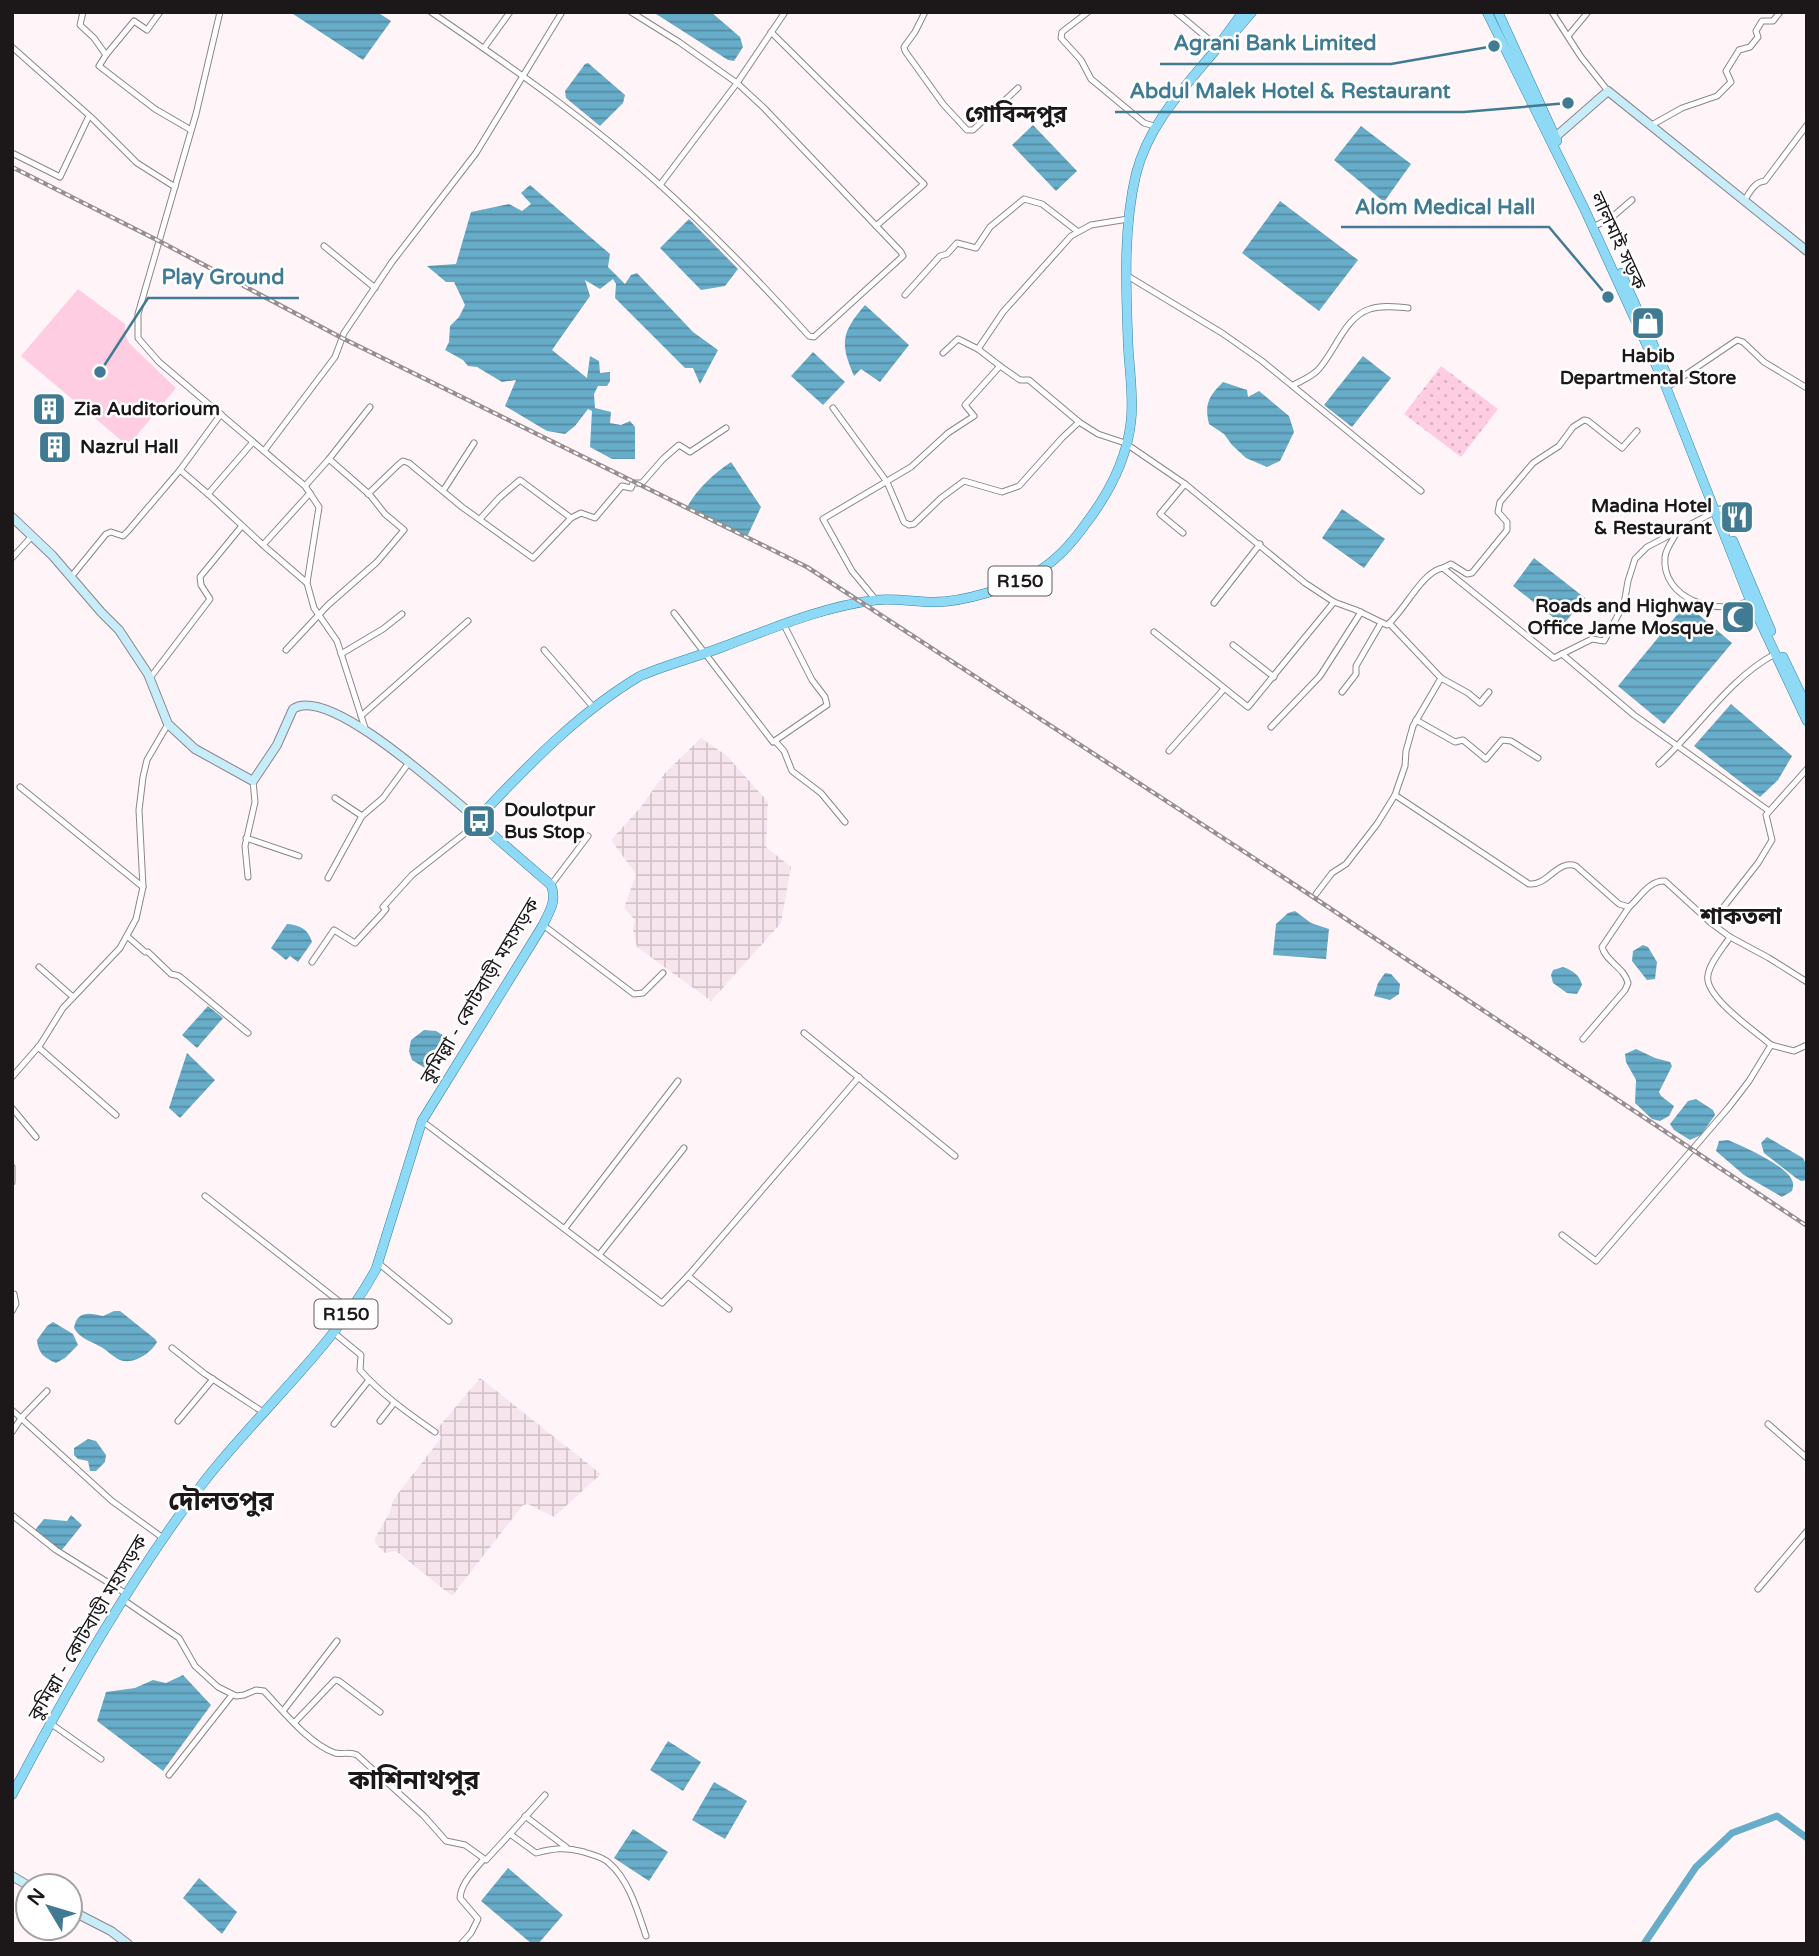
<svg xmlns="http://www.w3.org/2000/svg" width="1819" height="1956" font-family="'Varela Round','Noto Sans Bengali',sans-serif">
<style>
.industrial{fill:url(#industrial-grid)}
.grass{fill:url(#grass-dots)}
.garden{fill:#fecde2}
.water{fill:url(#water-rules)}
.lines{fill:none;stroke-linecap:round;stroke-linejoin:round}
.canal{stroke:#67acc8;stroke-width:7}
.street-casing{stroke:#8d8588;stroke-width:7}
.secondary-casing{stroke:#8d8588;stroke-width:10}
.primary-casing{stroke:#3585a4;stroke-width:10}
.street{stroke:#fff;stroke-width:5}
.secondary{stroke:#c7ecfa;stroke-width:8}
.primary{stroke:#8ed9f5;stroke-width:9}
.rail-casing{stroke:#968e91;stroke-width:4.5}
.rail{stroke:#fff;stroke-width:2;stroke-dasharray:5;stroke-linecap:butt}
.labels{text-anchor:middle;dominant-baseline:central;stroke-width:5;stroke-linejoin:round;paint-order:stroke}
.shield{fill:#fff;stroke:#605d5f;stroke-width:2}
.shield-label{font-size:18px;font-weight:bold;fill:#1c181a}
.street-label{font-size:19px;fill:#1c181a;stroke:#fff}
.poi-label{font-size:19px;font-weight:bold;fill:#1c181a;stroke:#fff;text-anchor:start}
.quarter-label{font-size:23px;font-weight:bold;fill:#1c181a;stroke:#fff}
.district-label{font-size:26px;font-weight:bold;fill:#1c181a;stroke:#fff}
.leader{fill:none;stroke:#407b93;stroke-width:2.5}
.callout-dot{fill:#407b93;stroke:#fff;stroke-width:2.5}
.callout-label{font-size:21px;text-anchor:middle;font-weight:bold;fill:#407b93;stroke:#fff;stroke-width:5;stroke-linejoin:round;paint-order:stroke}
</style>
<defs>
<pattern id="industrial-grid" width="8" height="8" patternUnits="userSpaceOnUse" patternTransform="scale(1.75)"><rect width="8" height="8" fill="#f7e5ed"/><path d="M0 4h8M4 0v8" fill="none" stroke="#d3c4cb"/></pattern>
<pattern id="grass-dots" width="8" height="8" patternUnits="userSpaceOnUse" patternTransform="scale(1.75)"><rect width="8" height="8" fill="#fecde2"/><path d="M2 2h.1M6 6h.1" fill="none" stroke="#d9afc1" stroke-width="1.8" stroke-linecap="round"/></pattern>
<pattern id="water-rules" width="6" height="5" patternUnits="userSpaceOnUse" patternTransform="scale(1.75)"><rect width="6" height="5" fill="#67acc8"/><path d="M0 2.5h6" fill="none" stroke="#548ba2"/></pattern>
</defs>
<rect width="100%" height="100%" fill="#fff5f9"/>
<g class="industrial">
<polygon points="701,738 727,756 768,802 766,847 791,867 781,923 711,1001 637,947 633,930 635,920 624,908 636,874 611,840 640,808 665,773"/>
<polygon points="480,1378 601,1474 554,1517 528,1504 523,1505 452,1596 396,1551 385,1553 375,1543 375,1538 390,1512 393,1500 441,1438 437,1429"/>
</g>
<polygon class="grass" points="1441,366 1498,409 1461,457 1404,414"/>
<polygon class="garden" points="78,289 125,324 125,334 129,343 176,388 128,446 21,356"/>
<g class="water">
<polygon points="290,12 377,12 391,21 363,60"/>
<polygon points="653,12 711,12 740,37 743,47 734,61 728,60"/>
<polygon points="588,63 625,95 623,103 600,126 566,98 565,91 585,64"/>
<polygon points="1033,125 1077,171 1056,191 1012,145"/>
<polygon points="1361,126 1411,164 1384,202 1334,160"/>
<polygon points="530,185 610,254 608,267 625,284 631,275 637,273 693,332 718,350 700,384 693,368 685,368 615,298 616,284 613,279 600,289 585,280 590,296 552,350 587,378 590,356 599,361 600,373 610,372 610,381 607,386 598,386 594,394 595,408 611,412 610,423 621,425 630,421 635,427 635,459 612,459 590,447 592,411 588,409 575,426 565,434 547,431 505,406 516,380 502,382 477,367 468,366 463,360 445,350 449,342 450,326 459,317 465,305 454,282 446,282 427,266 456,264 471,212 509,204 522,211 531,204 521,193"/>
<polygon points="1280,201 1358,260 1319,311 1242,253"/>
<polygon points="689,219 738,269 725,286 701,290 660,248"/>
<path d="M865 305 909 345 880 382 861 369 854 376C840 343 841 333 865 305Z"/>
<polygon points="813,352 845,382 823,405 791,376"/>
<polygon points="1363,356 1391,378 1352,427 1324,405"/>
<path d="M1223 382 1247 390 1248 397 1259 391 1289 416 1294 432 1280 461 1267 467 1246 458 1232 445 1224 434 1209 424C1204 404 1209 396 1223 382Z"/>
<path d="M731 462 761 507 747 537 687 507C699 487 712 475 731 462Z"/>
<polygon points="1342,509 1385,539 1364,568 1322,538"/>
<polygon points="1534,558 1585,598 1563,625 1513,586"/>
<polygon points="1686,604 1732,643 1664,724 1618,686"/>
<polygon points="1731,704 1792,756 1778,780 1760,797 1694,746"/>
<polygon points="1295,911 1311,923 1329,929 1326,959 1273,955 1276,924 1288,913"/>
<path d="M287 924C300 925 308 929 312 942L298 962 290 956 286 960 271 948Z"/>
<polygon points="1643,945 1648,947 1657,962 1655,979 1647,980 1632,961 1633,951"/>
<path d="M1563 967C1572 970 1580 975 1582 985L1577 994 1567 993 1553 983 1551 975 1553 970Z"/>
<polygon points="1385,973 1391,974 1400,984 1399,994 1390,1000 1374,996 1378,983"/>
<polygon points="208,1006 223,1018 197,1048 182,1035"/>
<polygon points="424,1030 436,1031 450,1039 431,1072 412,1060 409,1051 411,1040"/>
<polygon points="1636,1049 1655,1058 1670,1062 1672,1066 1659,1092 1661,1096 1674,1106 1669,1116 1660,1121 1652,1119 1635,1103 1636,1080 1626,1062 1625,1054"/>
<polygon points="187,1053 215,1080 180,1118 169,1108"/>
<polygon points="1696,1099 1713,1110 1715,1115 1701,1135 1690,1140 1674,1130 1670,1124 1688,1101"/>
<polygon points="1767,1137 1803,1158 1807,1166 1807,1180 1801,1181 1796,1178 1764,1153 1761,1143"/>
<path d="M1728 1140C1744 1147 1784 1164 1792 1180 1794 1184 1793 1187 1792 1191L1782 1197 1744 1175 1716 1151 1719 1141Z"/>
<path d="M114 1311H120L155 1339 157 1342C151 1353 134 1365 120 1360 113 1357 108 1351 101 1347 91 1341 80 1339 74 1328 77 1310 90 1313 103 1316Z"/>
<path d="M53 1322 73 1334 78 1345 65 1358 56 1363C45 1358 38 1354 37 1340L47 1326Z"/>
<polygon points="88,1439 96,1441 106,1455 105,1462 96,1471 90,1471 88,1461 78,1459 74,1455 74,1448"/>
<polygon points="71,1515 82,1525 61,1551 35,1530 44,1519 67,1521"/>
<polygon points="183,1675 211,1705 163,1771 97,1721 106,1692 135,1688 153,1680 166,1683"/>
<polygon points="668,1741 701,1762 683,1791 650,1770"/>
<polygon points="714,1782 747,1801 725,1839 692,1820"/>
<polygon points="633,1829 668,1852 649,1881 614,1858"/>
<polygon points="508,1868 563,1915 538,1944 532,1944 481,1901"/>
<polygon points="199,1878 237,1912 222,1934 183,1898"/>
</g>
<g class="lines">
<polyline class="canal" points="1644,1944 1696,1867 1732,1833 1777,1816 1807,1838"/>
<g class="street-casing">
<g id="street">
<polyline points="83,12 80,25 94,38 106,55 99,66 155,109 191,130"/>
<polyline points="220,12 196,114 138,314 138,338 159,362 305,486 319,507 307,583 314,608 337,641 365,728"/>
<path d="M431 12C510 66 589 121 660 185 712 232 762 284 809 336L814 337 903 256 901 252 764 108 737 83 679 42 631 12"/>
<polyline points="925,12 915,32 904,47 905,51 943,104 967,130 973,130 1018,88"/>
<polyline points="1088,12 1062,32 1061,38 1081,60 1091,79 1144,123 1154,126"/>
<polyline points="1176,12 1218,47"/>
<polyline points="1552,12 1581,57 1608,91"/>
<polyline points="771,32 924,184 876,226"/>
<polyline points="1568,36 1588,12"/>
<polyline points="12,47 92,118 137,163 175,187"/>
<polyline points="484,48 510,12"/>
<polyline points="106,55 134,21 147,30 160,12"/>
<polyline points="1650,126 1682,108 1717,96 1731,82 1726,71 1739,50 1750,47 1758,37 1756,31 1762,21 1773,21 1780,12"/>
<polyline points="12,153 60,177 89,116"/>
<polyline points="660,185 737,83 785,12"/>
<path d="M1744 201C1750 192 1754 182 1765 181L1807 125"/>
<polyline points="1597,225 1611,218 1632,200"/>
<polyline points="324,246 375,288"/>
<polyline points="1126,275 1222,333 1262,361 1421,491"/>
<polyline points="905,295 940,256 947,254 957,243 976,248 990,227 1024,199 1042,204 1077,231"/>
<polyline points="943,353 958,339 978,349"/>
<polyline points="1000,366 978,349 1003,312 1071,236 1091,225 1128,219"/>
<path d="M1293 385C1302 381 1310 377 1317 371 1335 353 1344 317 1370 309 1382 305 1396 307 1408 308"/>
<polyline points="1669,386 1737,340 1743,342 1764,362 1807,388"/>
<polyline points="833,408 887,482 904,522 909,525 914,524 941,498 964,481 1002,492 1019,486 1062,438 1079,422"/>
<polyline points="264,451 335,357 344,333 392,262 476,153 562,12"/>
<polyline points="329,459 370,407"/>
<polyline points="180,470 208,494 253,442"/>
<polyline points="443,491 474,443"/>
<polyline points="208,494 263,545 310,493"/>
<polyline points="368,494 398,465 403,461 409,463 462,507 533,558 571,518 581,513 595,518 622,486 631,488 633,483 642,483 663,459 679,445 690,452 726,428"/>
<polyline points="480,519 499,498 520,480 571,518"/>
<path d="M1677 532C1673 540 1666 548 1665 557 1661 599 1718 618 1750 600"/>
<polyline points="1183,533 1160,514 1185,484"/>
<polyline points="263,545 307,583"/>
<polyline points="12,558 32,536"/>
<polyline points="1443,568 1451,564 1467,574 1472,573 1507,530 1507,522 1498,512 1500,502 1533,463 1559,446 1573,427 1584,420 1588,421 1622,448 1637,431"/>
<polyline points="71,577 106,534 111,532 123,536 128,531 180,470 221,414"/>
<path d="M876 600 852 571 823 519 911 467 948 433 974 416 965 405 1000 366 1020 380H1029L1079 422 1098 434 1125 443 1185 484 1305 583 1334 602 1356 610 1387 625C1404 612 1422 571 1443 568L1554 658 1592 639 1604 641 1624 604 1628 581 1635 559 1647 547 1720 509"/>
<polyline points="1214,603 1260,544"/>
<polyline points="674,613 773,742 827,705 825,697 812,680 784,625"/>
<polyline points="1154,632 1248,707 1334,602"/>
<polyline points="1233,645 1274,677"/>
<polyline points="286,650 328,605 377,562 404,530 385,514 370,495 329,459 305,486"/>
<polyline points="544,650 594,708"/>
<polyline points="341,654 383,629 402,614"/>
<polyline points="1562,654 1634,715 1769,811"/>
<polyline points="150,678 210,599 201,585 200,577 241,527"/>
<polyline points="1441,678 1468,693 1480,703 1489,692"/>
<polyline points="1342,692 1356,674 1356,666 1381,623"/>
<polyline points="361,716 468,621"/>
<polyline points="1416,720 1455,742 1463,740 1486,759 1502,740 1511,741 1538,758"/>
<polyline points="1271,727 1320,676 1361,612"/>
<polyline points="775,741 784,751 792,771 821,793 845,822"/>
<polyline points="1169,751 1224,689"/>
<path d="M1659 764C1698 729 1728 679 1775 654"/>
<polyline points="20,787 143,887"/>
<path d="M1395 795 1529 884C1548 886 1557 859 1576 866L1619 904 1629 907C1640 898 1649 880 1665 881L1711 923"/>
<polyline points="335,798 362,816"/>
<polyline points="246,838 299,856"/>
<polyline points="248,877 245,846 255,802 253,781"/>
<polyline points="328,878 362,816 383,798 408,764"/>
<polyline points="551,885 588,836"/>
<polyline points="1316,894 1332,873 1346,864 1377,824 1395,795 1405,766 1406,751 1413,726 1441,678 1390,624"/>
<polyline points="543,925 634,994 643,993 663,973"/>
<polyline points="127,936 145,952 148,952 171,974 179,976 248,1033"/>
<polyline points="1730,937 1769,958 1807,982"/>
<polyline points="312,962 334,930 355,943 382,914 386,909 383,907 412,875 482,820"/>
<polyline points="39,967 73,997"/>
<polyline points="804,1033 955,1156"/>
<path d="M1583 1039 1625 990 1628 983C1624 967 1606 962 1602 947L1629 907"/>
<polyline points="1771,1045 1794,1051 1807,1045"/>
<polyline points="38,1047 116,1115"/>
<polyline points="12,1077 40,1045 63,1008 120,948 136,919 143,887 139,810 143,777 147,760 168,724"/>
<polyline points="12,1108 36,1137"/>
<polyline points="422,1121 662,1303 688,1276 859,1077"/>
<polyline points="12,1167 12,1182"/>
<polyline points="205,1196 350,1310"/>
<polyline points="565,1228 678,1081"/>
<path d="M1562 1235 1596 1261 1729 1107 1749 1081 1771 1045C1755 1031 1703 996 1708 975 1710 962 1723 948 1730 937L1711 923 1758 863 1772 840 1766 815 1807 769"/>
<polyline points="599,1255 684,1148"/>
<polyline points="377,1262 449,1321"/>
<polyline points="688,1276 729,1309"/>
<polyline points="12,1311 16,1304 14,1294"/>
<path d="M333 1332 361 1355 360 1370C382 1395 408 1413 435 1432"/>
<polyline points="172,1348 205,1374 263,1412"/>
<polyline points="12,1410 112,1501 163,1538"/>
<polyline points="178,1421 213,1379"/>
<polyline points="380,1421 394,1403"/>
<polyline points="334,1424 369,1380"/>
<polyline points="1768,1424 1807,1458"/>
<polyline points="12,1432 22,1417 47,1391"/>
<polyline points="12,1515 56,1550 125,1593"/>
<polyline points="1758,1589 1807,1531"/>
<path d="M122 1599 179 1638 195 1666 218 1687 236 1696 244 1695 256 1690 264 1691C283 1711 309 1744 335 1753 343 1755 349 1751 357 1755L424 1816 446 1841 465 1845 486 1860 510 1834"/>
<polyline points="283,1711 337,1641"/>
<polyline points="295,1722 335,1680 339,1681 380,1712"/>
<polyline points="50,1723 101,1759"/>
<polyline points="169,1775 232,1695"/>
<path d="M545 1795 510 1834 536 1853C554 1848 565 1847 584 1852 592 1855 603 1857 609 1863 629 1880 638 1912 646 1936"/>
<polyline points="525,1816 566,1847"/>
<path d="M461 1944 471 1933 478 1919 460 1898C461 1883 474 1871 483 1860"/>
</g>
</g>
<g class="secondary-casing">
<g id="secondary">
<polyline points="1552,140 1608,91 1807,251"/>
<path d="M12 517 52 555 101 612 119 630 148 674 168 724 195 749 253 781 277 745 293 709C329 684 447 795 477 819L482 820"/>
<polyline points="12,1876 29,1886"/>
<polyline points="70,1910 111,1931 128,1944"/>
</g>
</g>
<g class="primary-casing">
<g id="primary">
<polyline points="1487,12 1584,208 1666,387 1750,600 1807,721"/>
<polyline points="1498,12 1557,141"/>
<polyline points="1221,42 1243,12"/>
<polyline points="1621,273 1670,382"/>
<polyline points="1733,541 1771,631"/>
<polyline points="1783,657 1807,707"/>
<path d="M12 1795C69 1687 129 1581 203 1483 258 1412 334 1347 376 1269L422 1121 543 925C550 910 557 901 551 885L485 828 482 820 484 812C531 762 581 711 640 676 668 664 697 657 725 646 773 628 825 606 876 600 896 598 915 602 934 602 964 602 1009 588 1035 573 1057 561 1073 542 1087 522 1109 493 1127 458 1131 421 1134 395 1129 369 1128 342 1126 287 1123 229 1136 174 1149 123 1185 87 1218 47L1227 41 1252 12"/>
</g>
</g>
<use href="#street" class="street"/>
<use href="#secondary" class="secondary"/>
<use href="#primary" class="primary"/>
<g class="rail-casing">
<polyline id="rail" points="12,167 159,241 342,338 807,567 1283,877 1807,1226"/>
</g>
<use href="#rail" class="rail"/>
</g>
<defs>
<g id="shop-square" transform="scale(1.75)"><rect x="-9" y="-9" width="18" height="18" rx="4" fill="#407b93" stroke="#fff"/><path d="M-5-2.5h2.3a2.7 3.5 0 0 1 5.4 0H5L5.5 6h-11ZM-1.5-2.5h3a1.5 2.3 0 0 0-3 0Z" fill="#fff"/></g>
<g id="building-square" transform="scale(1.75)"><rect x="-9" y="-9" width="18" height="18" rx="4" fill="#407b93" stroke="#fff"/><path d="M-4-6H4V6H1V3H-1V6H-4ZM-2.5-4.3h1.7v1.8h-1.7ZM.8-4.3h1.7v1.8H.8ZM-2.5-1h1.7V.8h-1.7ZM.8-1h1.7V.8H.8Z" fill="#fff"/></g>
<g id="restaurant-square" transform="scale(1.75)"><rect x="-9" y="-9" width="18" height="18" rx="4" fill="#407b93" stroke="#fff"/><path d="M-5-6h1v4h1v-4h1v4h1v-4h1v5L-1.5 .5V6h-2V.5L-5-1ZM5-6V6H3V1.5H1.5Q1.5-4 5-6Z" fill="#fff"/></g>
<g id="mosque-square" transform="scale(1.75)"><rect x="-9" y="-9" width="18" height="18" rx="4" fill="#407b93" stroke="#fff"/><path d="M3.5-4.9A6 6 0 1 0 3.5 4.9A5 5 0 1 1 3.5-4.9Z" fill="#fff"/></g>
<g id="bus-square" transform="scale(1.75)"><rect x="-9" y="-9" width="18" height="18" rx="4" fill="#407b93" stroke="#fff"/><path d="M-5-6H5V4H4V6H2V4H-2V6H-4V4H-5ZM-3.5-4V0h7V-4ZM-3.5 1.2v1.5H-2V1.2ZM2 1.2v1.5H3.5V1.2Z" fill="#fff"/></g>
</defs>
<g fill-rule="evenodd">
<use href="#shop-square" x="1648" y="323"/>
<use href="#building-square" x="49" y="409"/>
<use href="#building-square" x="55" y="447"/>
<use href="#restaurant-square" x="1737" y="517"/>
<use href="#mosque-square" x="1738" y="617"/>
<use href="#bus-square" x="479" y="821"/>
</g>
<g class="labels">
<g class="shield">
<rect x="988.5" y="566.5" width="63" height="29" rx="5"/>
<rect x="314.5" y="1299.5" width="63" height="29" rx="5"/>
</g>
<g class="shield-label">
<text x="1020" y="581">R150</text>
<text x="346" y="1314">R150</text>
</g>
<g class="street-label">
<text transform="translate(1618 241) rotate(65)">লালমাই সড়ক</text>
<text transform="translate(480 991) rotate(-59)">কুমিল্লা - কোটবাড়ী মহাসড়ক</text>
<text transform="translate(88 1628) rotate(-59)">কুমিল্লা - কোটবাড়ী মহাসড়ক</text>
</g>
<g class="poi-label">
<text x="1648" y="356" text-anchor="middle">Habib<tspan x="1648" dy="22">Departmental Store</tspan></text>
<text x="74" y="409">Zia Auditorioum</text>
<text x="80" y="447">Nazrul Hall</text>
<text x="1712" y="506" text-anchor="end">Madina Hotel<tspan x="1712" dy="22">&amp; Restaurant</tspan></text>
<text x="1714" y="606" text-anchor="end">Roads and Highway<tspan x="1714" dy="22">Office Jame Mosque</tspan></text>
<text x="504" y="810">Doulotpur<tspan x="504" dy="22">Bus Stop</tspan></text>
</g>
<g class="quarter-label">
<text x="1016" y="115">গোবিন্দপুর</text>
<text x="1741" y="917">শাকতলা</text>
</g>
<g class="district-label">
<text x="221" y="1501">দৌলতপুর</text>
<text x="414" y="1780">কাশিনাথপুর</text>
</g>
</g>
<path class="leader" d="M1494 46L1391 64H1160M1568 103L1464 112H1115M1608 297L1549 227H1341M100 372L148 298H299"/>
<g class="callout-dot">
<circle cx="1494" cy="46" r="7"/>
<circle cx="1568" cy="103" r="7"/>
<circle cx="1608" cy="297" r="7"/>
<circle cx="100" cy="372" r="7"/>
</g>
<g class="callout-label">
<text x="1275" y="50">Agrani Bank Limited</text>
<text x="1290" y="98">Abdul Malek Hotel &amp; Restaurant</text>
<text x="1445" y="214">Alom Medical Hall</text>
<text x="223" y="284">Play Ground</text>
</g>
<rect width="1819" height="1956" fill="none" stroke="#1c181a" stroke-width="28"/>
<g transform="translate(49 1907) rotate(308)"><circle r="33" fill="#ffffff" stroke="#a4a3a3" stroke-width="2"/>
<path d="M0-5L12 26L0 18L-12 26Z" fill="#407b93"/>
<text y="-10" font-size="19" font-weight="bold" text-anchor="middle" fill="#1c181a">N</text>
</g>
</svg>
